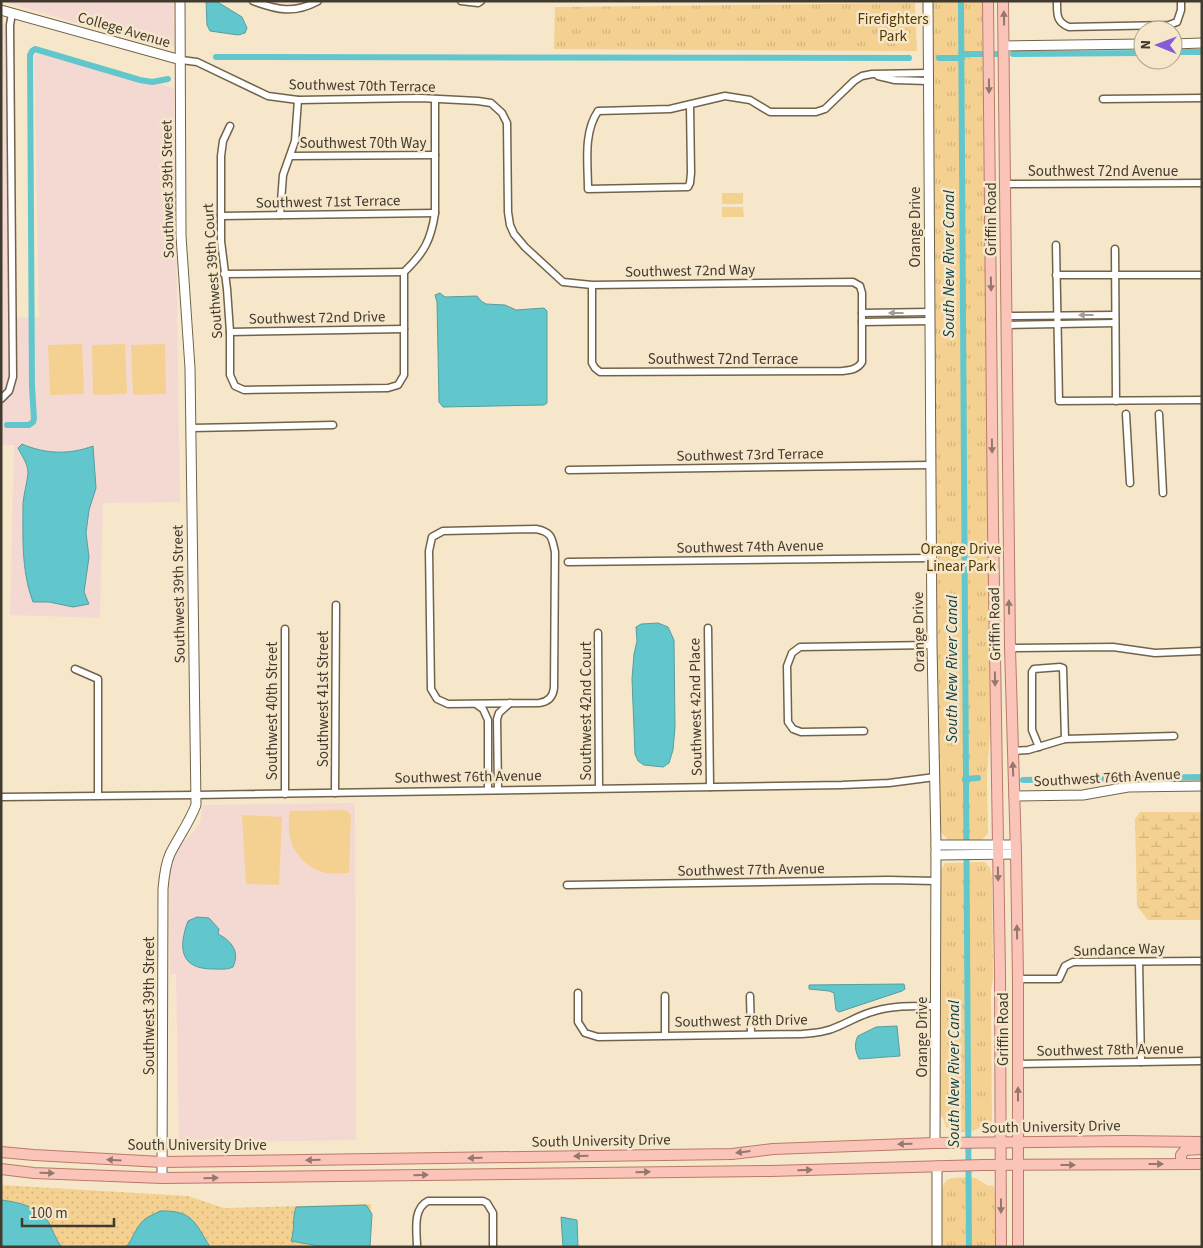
<svg xmlns="http://www.w3.org/2000/svg" width="1203" height="1248" font-family="'Source Sans 3',sans-serif">
<style>
.education{fill:#f3d9d2}
.grass{fill:url(#grass-dots)}
.wetland{fill:url(#wetland-marsh)}
.park{fill:url(#park-tufts)}
.pitch{fill:#f4d190}
.water{fill:#62c7cc;stroke:#589d9d}
.lines{fill:none;stroke-linecap:round;stroke-linejoin:round}
.canal{stroke:#62c7cc;stroke-width:6}
.minor-casing{stroke:#716349;stroke-width:9}
.tertiary-casing{stroke:#716349;stroke-width:11}
.primary-casing{stroke:#b87a6a;stroke-width:12}
.minor{stroke:#fff;stroke-width:6}
.tertiary{stroke:#fff;stroke-width:9}
.primary{stroke:#fbc4b9;stroke-width:10}
.oneway{fill:#95786d}
.oneway2{fill:#a09c97}
.labels{text-anchor:middle;dominant-baseline:central;stroke-width:5;stroke-linejoin:round;paint-order:stroke}
.park-label{font-size:15px;fill:#513900;stroke:#f7e7ca}
.street-label{font-size:15px;fill:#413a2f;stroke:#f7e7ca}
.water-label{font-size:16px;font-style:italic;fill:#114143;stroke:#f7e7ca}
</style>
<defs>
<pattern id="grass-dots" width="8" height="8" patternUnits="userSpaceOnUse" patternTransform="scale(1.25)"><rect width="8" height="8" fill="#f4d190"/><path d="M2 2h.1M6 6h.1" fill="none" stroke="#d2b47c" stroke-width="1.8" stroke-linecap="round"/></pattern>
<pattern id="wetland-marsh" width="20" height="14" patternUnits="userSpaceOnUse" patternTransform="scale(1.25)"><rect width="20" height="14" fill="#f4d190"/><path d="M1 5h8M5 5V1M11 12h8M15 12V8" fill="none" stroke="#d2b47c"/></pattern>
<pattern id="park-tufts" width="24" height="20" patternUnits="userSpaceOnUse" patternTransform="scale(1.25)"><rect width="24" height="20" fill="#f4d190"/><path d="M3 7l-1-3M5 7V3M7 7l1-3M15 17l-1-3M17 17v-4M19 17l1-3" fill="none" stroke="#d2b47c"/></pattern>
</defs>
<rect width="100%" height="100%" fill="#f7e7ca"/>
<g class="education">
<polygon points="1,1 173,1 174,46 159,47"/>
<polygon points="1,24 5,25 10,318 39,317 34,52 174,88 180,502 103,503 100,618 10,615 14,445 1,445"/>
<polygon points="355,803 356,1140 187,1143 179,1139 176,974 170,974 169,878 173,859 182,843 194,831 200,822 203,805"/>
</g>
<polygon class="grass" points="1,1185 188,1196 224,1208 371,1204 370,1247 1,1247"/>
<polygon class="wetland" points="1140,812 1202,812 1202,920 1148,920 1137,906 1135,819"/>
<g class="park">
<polygon points="931,1 982,1 990,732 987,777 988,833 982,840 948,840 941,832 940,825 937,679 934,464 935,403"/>
<polygon points="915,3 917,51 554,49 555,7"/>
<path d="M985 862 990 868 992 877 993 977 991 991 992 1120 991 1123 985 1122C978 1134 957 1134 946 1127L943 1118 940 1115 941 870 945 863Z"/>
<path d="M975 1178 989 1186 993 1185 995 1190V1247H941C941 1234 937 1187 947 1180 954 1176 967 1178 975 1178Z"/>
</g>
<g class="pitch">
<rect x="722" y="193" width="21" height="11"/>
<polygon points="722,207 743,207 744,217 722,217"/>
<polygon points="82,344 84,394 50,395 48,345"/>
<polygon points="125,344 127,394 93,395 92,345"/>
<polygon points="165,344 166,394 133,395 131,345"/>
<path d="M346 810 351 815 349 873C342 873 333 874 326 873 306 869 290 850 289 831 288 824 289 817 290 811Z"/>
<polygon points="242,815 282,817 279,885 246,884"/>
</g>
<g class="water">
<polygon points="206,1 216,1 242,17 247,28 245,33 238,35 210,31 207,25"/>
<polygon points="440,293 445,297 477,296 481,301 486,304 505,305 516,310 544,308 547,311 547,403 544,405 443,407 439,402 437,302 435,295"/>
<path d="M22 444C45 454 69 455 93 446L96 488 89 510 86 533 89 557 84 592 89 604 73 607 49 602H33C21 570 23 537 23 503 24 493 27 483 28 473 28 464 22 456 18 448Z"/>
<polygon points="658,623 668,627 674,640 675,727 673,750 669,763 663,767 644,765 638,761 635,754 632,679 634,654 637,641 636,627 641,624"/>
<path d="M197 917 209 918 219 929 218 934C232 941 240 952 233 967 227 970 220 969 213 969 180 969 178 948 188 921Z"/>
<polygon points="904,984 905,989 902,991 839,1012 836,1010 834,993 829,991 809,989 809,985"/>
<path d="M897 1026 900 1056 859 1059C855 1051 854 1043 858 1036L876 1027Z"/>
<path d="M1 1200C18 1202 40 1207 49 1223 54 1232 55 1239 62 1247H1Z"/>
<path d="M366 1205 372 1214 370 1247H324L291 1241C295 1230 292 1219 296 1207Z"/>
<path d="M160 1211C192 1210 195 1222 210 1247H126C133 1239 136 1226 145 1219 149 1216 155 1214 160 1211Z"/>
<polygon points="561,1217 577,1220 578,1247 563,1247"/>
</g>
<g class="lines">
<g class="canal">
<polyline points="961,1 969,1247"/>
<polyline points="1173,52 1202,52"/>
<polyline points="962,54 982,54"/>
<polyline points="996,54 998,54"/>
<polyline points="1013,54 1143,53"/>
<polyline points="216,57 909,58"/>
<polyline points="939,58 962,58"/>
<polyline points="7,425 29,425 33,422 34,419 32,387 30,55 32,51 35,49 140,80 152,82 168,79"/>
<polyline points="965,779 978,778"/>
<polyline points="1023,780 1202,777"/>
</g>
<g class="minor-casing">
<g id="minor">
<path d="M253 1C277 10 294 14 318 1"/>
<polyline points="461,1 478,3 481,1"/>
<path d="M1057 1C1057 14 1056 22 1069 27L1169 25 1177 22 1181 10V1"/>
<path d="M181 60 197 62 268 96 298 100 420 98 478 101 491 103 502 113 507 123 508 212 510 225 514 234 525 247 563 282 592 285 853 282 860 286 862 293V362C857 370 850 370 842 371L600 372 595 368 592 363V285"/>
<polyline points="878,76 895,80 928,81"/>
<polyline points="1103,99 1202,98"/>
<path d="M690 105 691 173 690 183 688 187 588 189C588 164 583 133 598 111L670 109 725 96 750 100 770 112H816L825 109 854 81 862 76 872 74 928 73"/>
<path d="M230 126 223 141 221 156V241L227 289 230 332V375L235 386 244 390 388 388 398 385 404 375V272C424 253 431 240 435 213V99"/>
<polyline points="291,156 435,155"/>
<polyline points="1005,184 1202,183"/>
<polyline points="280,215 283,175 295,141 298,100"/>
<polyline points="221,216 435,213"/>
<polyline points="1056,245 1059,401 1202,400"/>
<polyline points="1115,249 1116,401"/>
<polyline points="224,274 404,272"/>
<polyline points="1056,275 1202,275"/>
<polyline points="862,313 930,312"/>
<polyline points="1006,316 1115,315"/>
<polyline points="862,322 930,321"/>
<polyline points="1007,325 1115,323"/>
<polyline points="230,332 404,329"/>
<polyline points="1,399 9,391 13,377 10,25 12,13"/>
<polyline points="1126,414 1130,483"/>
<polyline points="1159,414 1163,493"/>
<polyline points="191,428 333,425"/>
<polyline points="569,470 931,465"/>
<path d="M536 529C552 532 552 538 555 552L554 688C553 697 548 702 539 703L448 704 437 699 431 689 429 551 432 537 443 531Z"/>
<polyline points="568,562 932,558"/>
<polyline points="708,628 710,787"/>
<polyline points="598,633 599,788"/>
<polyline points="1010,648 1113,647 1155,653 1202,651"/>
<polyline points="75,669 98,679 98,795"/>
<polyline points="476,704 483,709 488,720 488,790"/>
<polyline points="864,731 801,732 793,729 788,722 787,666 792,653 800,647 932,645"/>
<polyline points="1039,747 1032,730 1032,672 1034,669 1060,667 1063,668 1065,739"/>
<polyline points="1013,751 1028,750 1065,739 1174,736"/>
<polyline points="498,790 497,719 499,713 510,703"/>
<polyline points="335,793 336,605"/>
<polyline points="285,794 285,629"/>
<polyline points="1,797 196,795 842,785 889,783 935,777"/>
<polyline points="567,885 888,880 936,881"/>
<polyline points="1139,962 1141,1062"/>
<polyline points="1018,979 1059,979 1065,966 1073,962 1202,961"/>
<path d="M578 993V1022L585 1033 598 1037 802 1034C815 1033 827 1032 839 1026 851 1021 862 1014 875 1011 895 1005 915 1006 936 1006"/>
<polyline points="665,996 665,1035"/>
<polyline points="750,996 751,1034"/>
<polyline points="1018,1064 1202,1061"/>
<path d="M417 1247C417 1232 412 1209 428 1201H483L487 1203 493 1213V1247"/>
</g>
</g>
<g class="tertiary-casing">
<g id="tertiary">
<polyline points="928,1 932,645 936,845 935,1143"/>
<polyline points="1,10 181,60"/>
<polyline points="1173,44 1202,43"/>
<polyline points="1004,46 1143,44"/>
<polyline points="1014,796 1083,795 1128,787 1202,786"/>
<polyline points="936,845 1016,845"/>
<polyline points="936,855 1016,854"/>
<path d="M162 1178 163 889C164 878 165 865 170 854 178 838 189 823 196 805L190 368 181 236 180 1"/>
<polyline points="937,1247 937,1166"/>
</g>
</g>
<g class="primary-casing">
<g id="primary">
<polyline points="988,1 993,525 1000,972 1001,1247"/>
<polyline points="1003,1 1010,648 1016,854 1018,979 1018,1247"/>
<polyline points="1,1152 34,1155 162,1162 732,1154 773,1149 935,1143 1125,1141 1202,1142"/>
<polyline points="1181,1164 1181,1155 1185,1150 1202,1149"/>
<polyline points="1,1169 34,1173 162,1178 771,1171 983,1165 1202,1164"/>
</g>
</g>
<use href="#minor" class="minor"/>
<use href="#tertiary" class="tertiary"/>
<use href="#primary" class="primary"/>
</g>
<defs><path id="oneway-solid" d="M-6-.8H1V-3.2L6.5 0L1 3.2V.8H-6Z" transform="scale(1.25)"/></defs>
<g class="oneway">
<use href="#oneway-solid" transform="translate(1004 18) rotate(-91)"/>
<use href="#oneway-solid" transform="translate(989 86) rotate(90)"/>
<use href="#oneway-solid" transform="translate(991 284) rotate(89)"/>
<use href="#oneway-solid" transform="translate(992 446) rotate(89)"/>
<use href="#oneway-solid" transform="translate(1009 607) rotate(-91)"/>
<use href="#oneway-solid" transform="translate(995 679) rotate(89)"/>
<use href="#oneway-solid" transform="translate(1013 769) rotate(-92)"/>
<use href="#oneway-solid" transform="translate(998 874) rotate(89)"/>
<use href="#oneway-solid" transform="translate(1017 932) rotate(-91)"/>
<use href="#oneway-solid" transform="translate(1018 1094) rotate(-90)"/>
<use href="#oneway-solid" transform="translate(905 1144) rotate(178)"/>
<use href="#oneway-solid" transform="translate(743 1152) rotate(173)"/>
<use href="#oneway-solid" transform="translate(581 1156) rotate(179)"/>
<use href="#oneway-solid" transform="translate(475 1158) rotate(179)"/>
<use href="#oneway-solid" transform="translate(114 1160) rotate(-177)"/>
<use href="#oneway-solid" transform="translate(313 1160) rotate(179)"/>
<use href="#oneway-solid" transform="translate(1156 1164)"/>
<use href="#oneway-solid" transform="translate(1068 1165)"/>
<use href="#oneway-solid" transform="translate(805 1170) rotate(-2)"/>
<use href="#oneway-solid" transform="translate(643 1172) rotate(-1)"/>
<use href="#oneway-solid" transform="translate(47 1173) rotate(2)"/>
<use href="#oneway-solid" transform="translate(421 1175) rotate(-1)"/>
<use href="#oneway-solid" transform="translate(211 1178) rotate(-1)"/>
<use href="#oneway-solid" transform="translate(1001 1206) rotate(90)"/>
</g>
<g class="oneway2">
<use href="#oneway-solid" transform="translate(896 313) rotate(180)"/>
<use href="#oneway-solid" transform="translate(1086 315) rotate(180)"/>
</g>
<g class="labels">
<g class="park-label">
<text x="893" y="19">Firefighters<tspan x="893" dy="17">Park</tspan></text>
<text x="961" y="549">Orange Drive<tspan x="961" dy="17">Linear Park</tspan></text>
</g>
<g class="street-label">
<text transform="translate(124 30) rotate(16)">College Avenue</text>
<text transform="translate(362 86) rotate(1)">Southwest 70th Terrace</text>
<text x="363" y="143">Southwest 70th Way</text>
<text x="1103" y="171">Southwest 72nd Avenue</text>
<text transform="translate(168 189) rotate(-91)">Southwest 39th Street</text>
<text transform="translate(328 202) rotate(-1)">Southwest 71st Terrace</text>
<text transform="translate(991 219) rotate(-90)">Griffin Road</text>
<text transform="translate(915 227) rotate(-90)">Orange Drive</text>
<text transform="translate(213 271) rotate(-94)">Southwest 39th Court</text>
<text transform="translate(690 271) rotate(-1)">Southwest 72nd Way</text>
<text transform="translate(317 318) rotate(-1)">Southwest 72nd Drive</text>
<text x="723" y="359">Southwest 72nd Terrace</text>
<text transform="translate(750 455) rotate(-1)">Southwest 73rd Terrace</text>
<text transform="translate(750 547) rotate(-1)">Southwest 74th Avenue</text>
<text transform="translate(179 594) rotate(-91)">Southwest 39th Street</text>
<text transform="translate(995 624) rotate(-91)">Griffin Road</text>
<text transform="translate(919 632) rotate(-91)">Orange Drive</text>
<text transform="translate(323 699) rotate(-90)">Southwest 41st Street</text>
<text transform="translate(696 707) rotate(-91)">Southwest 42nd Place</text>
<text transform="translate(272 711) rotate(-90)">Southwest 40th Street</text>
<text transform="translate(586 711) rotate(-90)">Southwest 42nd Court</text>
<text transform="translate(468 777) rotate(-1)">Southwest 76th Avenue</text>
<text transform="translate(1107 778) rotate(-3)">Southwest 76th Avenue</text>
<text transform="translate(751 870) rotate(-1)">Southwest 77th Avenue</text>
<text transform="translate(1119 950) rotate(-2)">Sundance Way</text>
<text transform="translate(149 1006) rotate(-90)">Southwest 39th Street</text>
<text transform="translate(741 1021) rotate(-1)">Southwest 78th Drive</text>
<text transform="translate(1003 1029) rotate(-90)">Griffin Road</text>
<text transform="translate(922 1037) rotate(-90)">Orange Drive</text>
<text transform="translate(1110 1050) rotate(-1)">Southwest 78th Avenue</text>
<text transform="translate(1051 1127) rotate(-1)">South University Drive</text>
<text transform="translate(601 1141) rotate(-1)">South University Drive</text>
<text x="197" y="1145">South University Drive</text>
</g>
<g class="water-label">
<text transform="translate(949 264) rotate(-90)">South New River Canal</text>
<text transform="translate(952 669) rotate(-90)">South New River Canal</text>
<text transform="translate(954 1074) rotate(-90)">South New River Canal</text>
</g>
</g>
<rect width="1203" height="1248" fill="none" stroke="#413a2f" stroke-width="5"/>
<g transform="translate(1158 45) rotate(271)"><circle r="24" fill="#f7e7ca" stroke="#aea28c"/>
<path d="M0-4L9 19L0 12L-9 19Z" fill="#845cd6"/>
<text y="-8" font-size="14" font-weight="bold" text-anchor="middle" fill="#413a2f">N</text>
</g>
<path d="M22 1218v8h92v-8" fill="none" stroke="#413a2f" stroke-width="2.5"/>
<text x="30" y="1218" font-size="15" fill="#413a2f" stroke="#f7e7ca" stroke-width="4" paint-order="stroke">100 m</text>
</svg>
